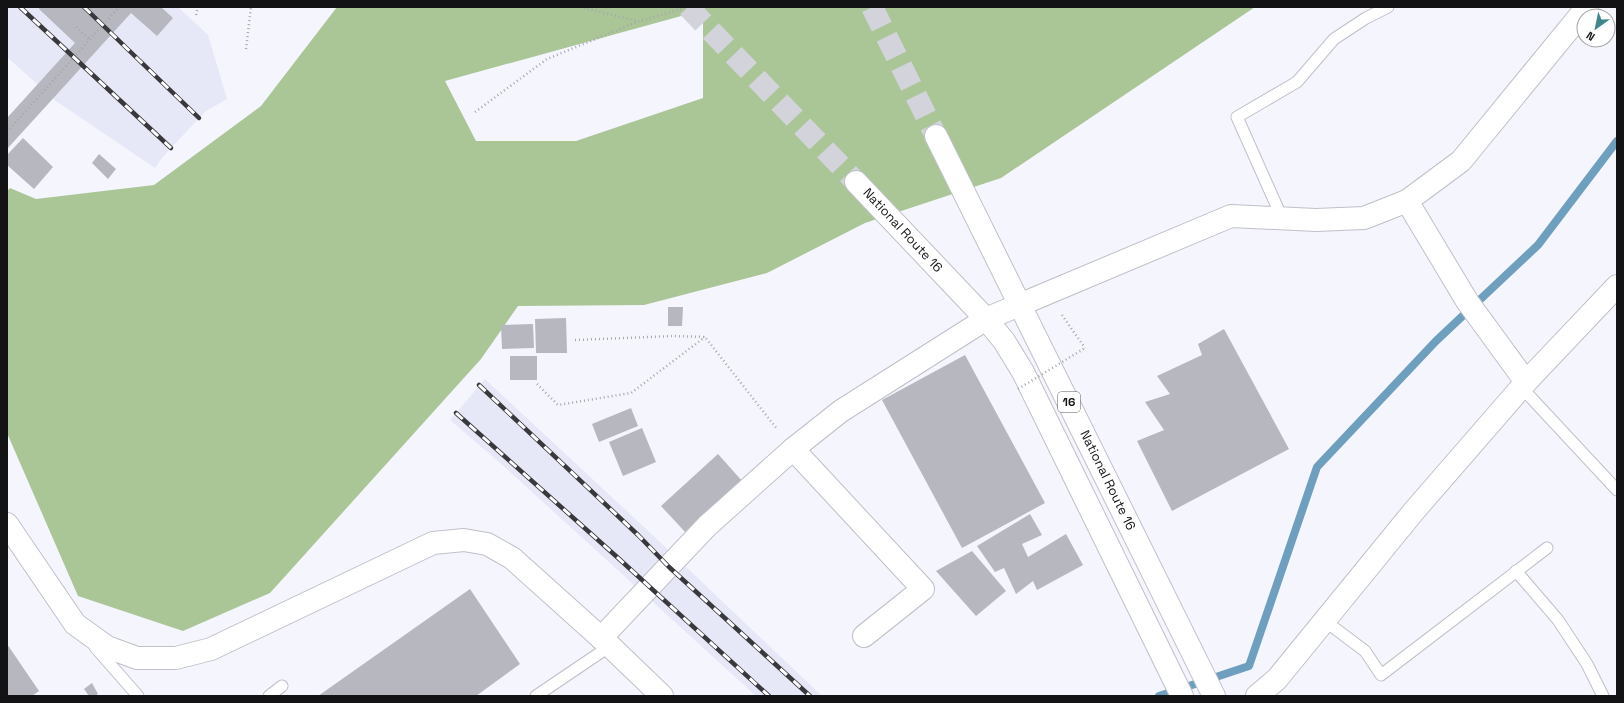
<svg xmlns="http://www.w3.org/2000/svg" width="1624" height="703" font-family="'Space Grotesk',sans-serif">
<style>
.built{fill:#e7e8f7}
.forest{fill:#aac596;fill-rule:evenodd}
.lines{fill:none;stroke-linecap:round;stroke-linejoin:round}
.stream{stroke:#6f9fbf;stroke-width:8}
.building{fill:#b7b7bf}
.highway-tunnel{stroke:#d3d3db;stroke-width:22;stroke-dasharray:22 11;stroke-linecap:butt}
.lane-casing{stroke:#bfc0c8;stroke-width:13}
.street-casing{stroke:#bfc0c8;stroke-width:24}
.secondary-casing{stroke:#bfc0c8;stroke-width:24}
.highway-casing{stroke:#bfc0c8;stroke-width:24}
.path{stroke:#a6a6ad;stroke-width:2.5;stroke-dasharray:1 3;stroke-linecap:butt}
.lane{stroke:#fff;stroke-width:11}
.street{stroke:#fff;stroke-width:22}
.secondary{stroke:#fff;stroke-width:22}
.highway{stroke:#fff;stroke-width:22}
.rail-casing{stroke:#39393d;stroke-width:4.5}
.rail{stroke:#fff;stroke-width:3;stroke-dasharray:9;stroke-linecap:butt}
.path-bridge{stroke:#a6a6ad;stroke-width:2.5;stroke-dasharray:1 3;stroke-linecap:butt}
.labels{text-anchor:middle;dominant-baseline:central;stroke-width:3.5;stroke-linejoin:round;paint-order:stroke}
.shield{fill:#fff;stroke:#5a5a5c;stroke-width:1}
.shield-label{font-size:12px;font-weight:bold;fill:#131316}
.street-label{font-size:13px;fill:#131316;stroke:#fff}
</style>
<rect width="100%" height="100%" fill="#f5f5fe"/>
<g class="built">
<polygon points="7,7 178,7 208,35 227,99 206,111 199,118 162,158 155,168 56,101 7,57"/>
<polygon points="485,379 644,527 822,696 756,696 499,462 450,420"/>
</g>
<path class="forest" d="M337 7H1255L1001 178 865 223 767 273 644 305 518 306 481 359 270 593 183 631 78 596 7 433V191L10 188 36 199 154 185 261 106ZM703 10V98L576 141H476L445 81Z"/>
<g class="lines">
<polyline class="stream" points="1159,696 1249,666 1317,467 1436,341 1538,245 1617,141"/>
</g>
<g class="building">
<polygon points="40,7 161,7 173,18 157,36 131,13 7,149 7,118 75,43 39,9"/>
<polygon points="23,138 53,167 34,189 7,165 7,155"/>
<polygon points="99,154 116,169 108,179 92,163"/>
<polygon points="668,307 683,307 682,326 668,326"/>
<polygon points="566,318 567,353 536,353 535,319"/>
<polygon points="533,324 534,348 502,349 501,325"/>
<polygon points="1224,329 1289,449 1172,511 1137,441 1164,430 1145,402 1170,394 1157,376 1202,355 1198,344"/>
<polygon points="965,355 1045,503 962,548 882,400"/>
<rect x="510" y="356" width="27" height="24"/>
<polygon points="631,408 638,426 599,442 592,424"/>
<polygon points="642,428 656,462 623,476 609,442"/>
<polygon points="718,454 743,482 687,534 661,506"/>
<polygon points="1030,514 1042,535 1022,544 1028,557 1066,534 1083,565 1037,590 1033,581 1016,594 1004,568 995,572 977,546"/>
<polygon points="972,551 1006,591 976,616 936,571"/>
<polygon points="470,589 520,664 476,696 318,696"/>
<polygon points="7,644 39,691 32,696 7,696"/>
<polygon points="92,683 98,694 95,696 89,696 84,689"/>
</g>
<g class="lines">
<g class="highway-tunnel">
<polyline points="688,7 856,182"/>
<polyline points="872,7 936,136"/>
</g>
<g class="lane-casing">
<g id="lane">
<polyline points="1282,218 1237,117 1297,82 1334,39 1366,18 1388,7"/>
<polyline points="1522,388 1617,490"/>
<polyline points="1516,571 1558,620 1587,664 1603,696"/>
<polyline points="1325,621 1365,651 1381,675 1547,548"/>
<polyline points="95,647 138,696"/>
<polyline points="269,696 282,686"/>
<polyline points="536,696 610,646"/>
</g>
</g>
<g class="street-casing">
<g id="street">
<polyline points="1407,201 1467,301 1526,382"/>
<polyline points="793,449 923,589 864,636"/>
<polyline points="601,638 707,526 793,449 841,411 986,319 1231,216 1316,220 1364,218 1407,201 1461,161 1587,7"/>
<polyline points="1257,696 1277,679 1414,511 1526,382 1617,286"/>
</g>
</g>
<g class="secondary-casing">
<polyline id="secondary" points="7,524 75,624 107,647 137,658 176,658 211,649 433,543 464,540 487,544 512,558 610,646 662,696"/>
</g>
<g class="highway-casing">
<g id="highway">
<polyline points="936,136 1214,696"/>
<polyline points="856,182 986,319 1004,341 1023,372 1182,696"/>
</g>
</g>
<g class="path">
<polyline points="580,7 637,21"/>
<polyline points="196,15 198,7"/>
<polyline points="76,27 90,40"/>
<polyline points="246,49 251,7"/>
<polyline points="475,112 547,59 637,22 688,7"/>
<polyline points="7,132 119,7"/>
<polyline points="1062,315 1085,348"/>
<polyline points="575,340 674,336 705,337 777,429"/>
<polyline points="537,384 558,405 631,393 705,337"/>
</g>
<use href="#lane" class="lane"/>
<use href="#street" class="street"/>
<use href="#secondary" class="secondary"/>
<use href="#highway" class="highway"/>
<g class="rail-casing">
<g id="rail">
<polyline points="20,7 171,148"/>
<polyline points="84,7 199,118"/>
<polyline points="479,385 638,535 669,567 810,696"/>
<polyline points="456,413 617,557 769,696"/>
</g>
</g>
<use href="#rail" class="rail"/>
<polyline class="path-bridge" points="1018,389 1085,348"/>
</g>
<g class="labels">
<rect class="shield" x="1058" y="392" width="22" height="20" rx="3"/>
<g class="shield-label">
<text x="1069" y="402">16</text>
</g>
<g class="street-label">
<text transform="translate(903 230) rotate(47)">National Route 16</text>
<text transform="translate(1108 480) rotate(64)">National Route 16</text>
</g>
</g>
<rect width="1624" height="703" fill="none" stroke="#131316" stroke-width="16"/>
<g transform="translate(1596 28) rotate(213)"><circle r="19" fill="#ffffff" stroke="#a1a1a2"/>
<path d="M0-3L7 15L0 10L-7 15Z" fill="#3e878a"/>
<text y="-6" font-size="11" font-weight="bold" text-anchor="middle" fill="#131316">N</text>
</g>
</svg>
